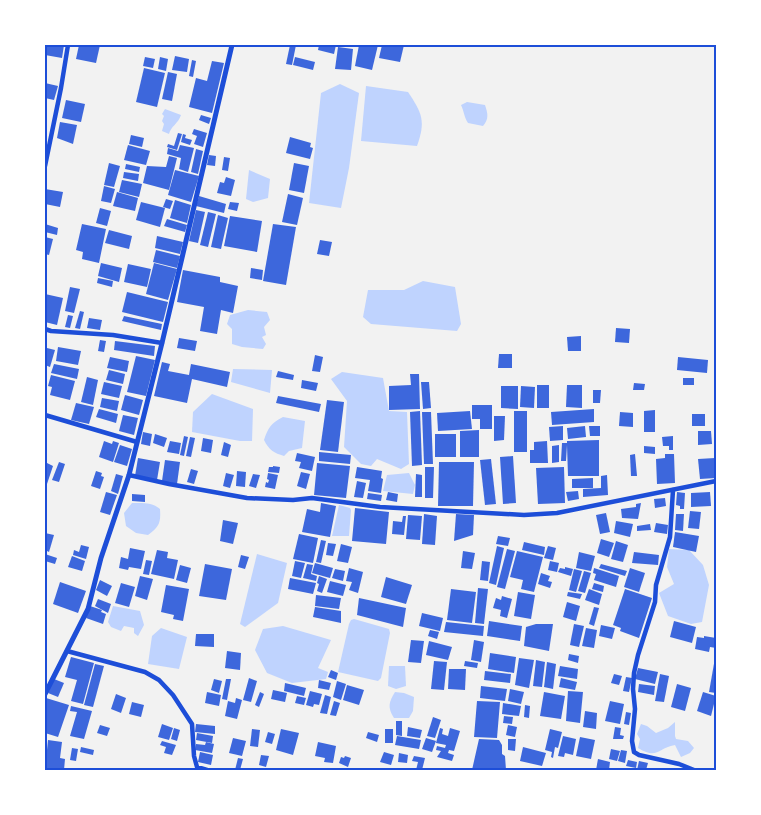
<svg xmlns="http://www.w3.org/2000/svg" width="761" height="815" font-family="Literata,serif">
<style>
.water{fill:#bfd3fe}
.building{fill:#3d67dc}
.lines{fill:none;stroke-linecap:round;stroke-linejoin:round}
.minor{stroke:#1d4ed8;stroke-width:4.5}
.tertiary{stroke:#1d4ed8;stroke-width:5}
.neatline{fill:none;stroke:#1d4ed8;stroke-width:2}
</style>
<rect width="100%" height="100%" fill="#f2f2f2"/>
<g class="water">
<polygon points="340,84 359,93 349,168 341,208 309,203 321,93"/>
<path d="M366 86 408 92C422 113 426 121 417 146L361 141Z"/>
<path d="M467 102 485 105C488 114 489 119 483 126L468 123C464 117 464 111 461 105Z"/>
<path d="M165 109 181 115C178 124 171 126 169 134L162 131 164 124 162 121 164 116 162 114Z"/>
<polygon points="249,170 270,179 268,198 253,202 246,199"/>
<polygon points="423,281 455,287 461,324 457,331 371,324 363,317 368,290 404,290"/>
<polygon points="248,310 267,312 270,320 264,327 266,335 262,337 266,344 263,349 242,347 232,344 232,329 227,324 230,315"/>
<polygon points="233,369 272,370 270,393 231,382"/>
<polygon points="342,372 383,378 389,411 407,412 409,464 401,469 377,459 371,466 361,464 344,447 347,401 331,379"/>
<polygon points="212,394 253,409 252,441 240,441 192,432 193,412"/>
<path d="M283 417 305 421 302 448 289 451 284 456C274 453 269 450 264 440 268 428 271 423 283 417Z"/>
<polygon points="409,473 415,485 413,494 383,491 387,475"/>
<path d="M132 503C143 503 152 502 160 509 161 523 159 527 148 535L136 533 126 526 124 513Z"/>
<polygon points="339,505 350,508 351,510 349,536 332,536"/>
<polygon points="669,549 689,550 703,565 709,585 702,622 691,624 668,616 659,593 674,584 667,567"/>
<polygon points="257,554 287,563 278,603 245,627 240,624"/>
<polygon points="113,606 140,611 144,625 138,636 134,633 134,628 124,626 121,631 111,627 108,622"/>
<polygon points="354,619 389,629 390,633 381,678 378,681 338,672 349,624 351,620"/>
<polygon points="283,626 331,640 318,668 328,672 326,679 292,683 267,673 255,650 263,629"/>
<polygon points="161,628 187,637 179,669 148,664 152,636"/>
<polygon points="389,666 405,666 406,686 396,689 388,686"/>
<path d="M395 692 404 693 414 697 413 711 409 718H394C387 707 389 702 395 692Z"/>
<path d="M675 722V736L676 739 688 741 694 748 690 753 681 757 675 745C657 748 658 760 638 748L640 739 637 734 641 724 647 726 656 733 668 728Z"/>
</g>
<g class="building">
<polygon points="45,45 64,45 62,58 45,55"/>
<polygon points="79,45 100,45 96,63 76,59"/>
<polygon points="290,45 296,45 292,65 286,64"/>
<polygon points="319,45 336,45 334,54 318,50"/>
<polygon points="359,45 378,45 372,70 355,66"/>
<polygon points="382,45 404,45 400,62 379,58"/>
<polygon points="338,47 353,49 351,70 335,69"/>
<polygon points="175,56 189,59 187,72 172,70"/>
<polygon points="145,57 155,59 153,68 143,66"/>
<polygon points="160,57 168,59 166,71 158,69"/>
<polygon points="295,57 315,62 313,70 293,65"/>
<polygon points="192,60 196,61 193,77 189,76"/>
<polygon points="212,61 224,63 212,113 189,107 196,78 207,81"/>
<polygon points="144,68 165,73 157,107 136,102"/>
<polygon points="168,72 177,74 172,101 162,99"/>
<polygon points="45,83 58,86 54,100 45,98"/>
<polygon points="66,100 85,104 81,122 62,118"/>
<polygon points="201,115 211,118 209,124 199,120"/>
<polygon points="60,122 77,125 73,144 57,138"/>
<polygon points="194,129 207,133 203,147 194,144 197,136 192,134"/>
<polygon points="178,133 182,134 177,150 167,147 168,144 174,146"/>
<polygon points="183,134 186,135 185,138 192,140 190,145 181,142"/>
<polygon points="131,135 144,138 142,147 129,144"/>
<polygon points="290,137 311,143 310,147 313,148 310,159 286,153"/>
<polygon points="128,145 150,151 146,165 124,160"/>
<polygon points="180,145 194,148 188,172 179,169 181,158 167,154 168,148 178,151"/>
<polygon points="196,149 203,151 198,174 191,172"/>
<polygon points="209,155 216,156 215,166 207,165"/>
<polygon points="169,156 177,158 169,190 143,183 147,166 166,167"/>
<polygon points="224,157 230,158 228,171 222,170"/>
<polygon points="109,163 120,166 114,187 104,185"/>
<polygon points="294,163 309,166 304,193 289,190"/>
<polygon points="126,164 140,167 139,172 125,169"/>
<polygon points="175,170 199,176 191,202 168,195"/>
<polygon points="124,172 139,174 138,181 123,178"/>
<polygon points="226,177 235,180 231,196 217,193 220,182 224,183"/>
<polygon points="122,180 142,184 139,197 119,192"/>
<polygon points="104,186 115,189 111,203 101,201"/>
<polygon points="45,189 63,192 60,207 45,204"/>
<polygon points="117,192 138,198 135,211 113,206"/>
<polygon points="288,194 303,198 297,225 282,222"/>
<polygon points="199,196 226,204 224,213 196,206"/>
<polygon points="166,199 173,201 170,209 163,207"/>
<polygon points="175,200 191,205 187,223 170,218"/>
<polygon points="141,202 165,208 160,227 136,220"/>
<polygon points="230,202 239,203 237,211 228,209"/>
<polygon points="100,208 111,211 107,226 96,223"/>
<polygon points="196,210 205,212 198,243 189,241"/>
<polygon points="208,212 216,214 208,247 200,245"/>
<polygon points="218,215 228,218 221,249 211,247"/>
<polygon points="230,216 262,221 257,252 224,246"/>
<polygon points="167,219 187,225 185,232 164,226"/>
<polygon points="45,224 58,228 57,235 45,232"/>
<polygon points="82,224 106,229 99,263 82,259 83,252 76,250"/>
<polygon points="273,224 296,227 286,285 263,281"/>
<polygon points="109,230 132,236 129,249 105,243"/>
<polygon points="157,236 183,242 180,254 155,248"/>
<polygon points="45,237 53,239 49,255 45,254"/>
<polygon points="320,240 332,242 329,256 317,254"/>
<polygon points="156,250 180,256 177,268 153,262"/>
<polygon points="101,263 122,268 119,282 98,276"/>
<polygon points="154,263 177,269 168,300 146,294"/>
<polygon points="128,264 151,269 147,287 124,282"/>
<polygon points="251,268 263,270 262,280 250,278"/>
<polygon points="183,270 220,277 220,282 238,286 233,313 221,310 217,334 200,331 204,307 177,302"/>
<polygon points="98,278 113,281 112,287 97,283"/>
<polygon points="70,287 80,289 74,313 65,311"/>
<polygon points="127,292 168,302 163,322 122,312"/>
<polygon points="45,294 63,298 57,325 45,322"/>
<polygon points="80,311 84,312 80,329 75,328"/>
<polygon points="68,315 73,316 70,328 65,327"/>
<polygon points="124,316 162,324 161,330 122,321"/>
<polygon points="89,318 102,320 100,330 87,328"/>
<polygon points="616,328 630,329 629,343 615,342"/>
<polygon points="581,336 581,351 568,351 567,337"/>
<polygon points="179,338 197,341 195,351 177,348"/>
<polygon points="100,340 106,341 104,352 98,351"/>
<polygon points="115,341 155,346 154,356 114,350"/>
<polygon points="58,347 81,351 78,365 56,361"/>
<polygon points="47,348 55,350 50,367 45,365 45,356"/>
<polygon points="499,354 512,354 512,368 498,368"/>
<polygon points="315,355 323,357 320,372 312,371"/>
<polygon points="136,356 155,360 146,396 127,392"/>
<polygon points="110,357 129,361 127,372 107,368"/>
<polygon points="678,357 708,360 707,373 677,370"/>
<polygon points="162,362 170,364 168,371 189,375 191,364 230,372 227,387 192,379 187,403 154,396"/>
<polygon points="54,364 79,369 77,379 51,373"/>
<polygon points="109,370 125,374 123,384 106,380"/>
<polygon points="278,371 294,375 293,380 276,377"/>
<polygon points="410,374 419,374 420,409 389,410 389,386 411,385"/>
<polygon points="51,375 75,381 70,400 50,395 52,387 48,386"/>
<polygon points="87,377 98,380 93,405 81,402"/>
<rect x="683" y="378" width="11" height="7"/>
<polygon points="302,380 318,383 316,391 301,388"/>
<polygon points="104,382 122,386 119,398 101,394"/>
<polygon points="421,382 429,382 431,408 423,409"/>
<polygon points="634,383 645,384 644,390 633,390"/>
<rect x="537" y="385" width="12" height="23"/>
<polygon points="567,385 582,385 582,408 566,407"/>
<polygon points="501,386 518,386 518,409 501,408"/>
<polygon points="521,386 535,387 534,408 520,407"/>
<polygon points="593,390 601,390 600,403 593,403"/>
<polygon points="125,395 143,400 139,415 121,410"/>
<polygon points="278,396 321,404 319,412 276,403"/>
<polygon points="102,398 119,401 117,411 100,407"/>
<polygon points="327,400 344,402 338,452 320,450"/>
<polygon points="76,403 94,407 89,424 71,420"/>
<polygon points="472,405 492,405 492,429 480,429 480,419 472,419"/>
<polygon points="99,409 118,414 116,423 96,417"/>
<polygon points="594,409 594,422 552,425 551,412"/>
<polygon points="655,410 655,432 644,432 644,411"/>
<polygon points="420,411 422,465 412,466 410,412"/>
<polygon points="470,411 472,429 438,431 437,413"/>
<rect x="514" y="411" width="13" height="41"/>
<polygon points="422,412 431,412 433,464 424,464"/>
<polygon points="620,412 633,413 633,427 619,426"/>
<rect x="692" y="414" width="13" height="12"/>
<polygon points="123,415 138,418 134,435 119,431"/>
<polygon points="494,416 505,416 504,440 494,441"/>
<polygon points="563,426 563,440 550,441 549,427"/>
<polygon points="585,426 586,437 568,439 567,428"/>
<polygon points="589,426 600,426 600,436 590,436"/>
<polygon points="479,430 479,457 460,457 460,431"/>
<polygon points="698,431 711,431 712,444 698,445"/>
<polygon points="143,432 152,434 150,446 141,444"/>
<polygon points="155,434 167,438 164,447 153,443"/>
<rect x="435" y="434" width="21" height="23"/>
<polygon points="184,436 188,437 184,456 180,455"/>
<polygon points="673,436 673,450 669,450 669,446 663,446 662,437"/>
<polygon points="190,437 195,438 191,457 186,456"/>
<polygon points="203,438 213,440 211,453 201,451"/>
<polygon points="599,440 599,476 568,476 567,445 566,461 561,461 562,443 567,443 567,441"/>
<polygon points="104,441 112,444 113,441 119,443 113,462 99,457"/>
<polygon points="170,441 181,443 179,454 167,452"/>
<polygon points="547,441 548,463 530,463 530,450 534,450 534,442"/>
<polygon points="224,442 231,445 228,457 221,455"/>
<polygon points="120,445 132,449 127,466 114,462"/>
<polygon points="559,445 559,462 552,463 552,446"/>
<polygon points="644,446 655,447 655,454 644,453"/>
<polygon points="319,452 351,455 350,464 319,461"/>
<polygon points="297,453 315,457 312,471 299,468 301,462 295,461"/>
<polygon points="635,454 637,476 631,476 630,455"/>
<polygon points="665,454 674,454 675,483 657,484 656,459 665,458"/>
<polygon points="513,456 516,503 503,504 500,457"/>
<polygon points="138,458 160,462 157,480 135,476"/>
<polygon points="715,458 716,478 700,479 698,459"/>
<polygon points="491,459 496,504 485,505 480,460"/>
<polygon points="165,460 180,462 177,484 162,481"/>
<polygon points="59,462 65,464 59,482 52,480"/>
<polygon points="439,462 474,462 473,506 438,506"/>
<polygon points="47,463 53,466 47,484 45,483 45,468"/>
<polygon points="317,463 350,466 346,498 314,495"/>
<polygon points="273,466 280,467 279,473 268,472 269,467 273,467"/>
<polygon points="357,467 382,471 381,478 383,479 381,493 368,491 370,480 355,478"/>
<polygon points="425,467 434,467 433,498 425,498"/>
<polygon points="564,467 565,503 538,504 536,468"/>
<polygon points="191,469 198,471 194,484 187,482"/>
<polygon points="96,471 102,473 101,476 104,477 100,489 91,486"/>
<polygon points="237,471 246,472 245,487 236,486"/>
<polygon points="301,472 310,474 306,489 297,486"/>
<polygon points="226,473 234,475 230,488 223,486"/>
<polygon points="268,473 278,475 275,489 265,487 266,482 268,483 269,480 267,479"/>
<polygon points="116,474 123,476 118,494 111,491"/>
<polygon points="253,474 260,475 256,488 249,486"/>
<polygon points="416,474 422,475 422,497 415,497"/>
<polygon points="607,475 608,495 583,497 583,489 601,488 601,476"/>
<polygon points="593,478 593,488 572,488 572,479"/>
<polygon points="357,481 366,483 363,498 354,497"/>
<polygon points="578,491 579,499 568,501 566,492"/>
<polygon points="106,492 117,495 110,515 100,512"/>
<polygon points="388,492 398,494 397,502 386,500"/>
<polygon points="677,492 685,493 684,509 680,509 680,506 676,505"/>
<polygon points="710,492 711,506 691,507 691,493"/>
<polygon points="368,493 382,495 381,501 367,499"/>
<polygon points="132,494 145,495 145,502 132,501"/>
<polygon points="665,498 666,506 655,508 654,499"/>
<polygon points="321,503 336,506 330,537 302,532 307,509 320,512"/>
<polygon points="641,503 638,519 622,518 621,509 636,507 636,504"/>
<polygon points="355,508 389,512 386,544 352,541"/>
<polygon points="690,511 701,512 699,529 688,528"/>
<polygon points="606,513 610,532 600,534 596,515"/>
<polygon points="424,514 437,516 435,545 422,544"/>
<polygon points="456,514 474,515 473,535 454,541"/>
<polygon points="676,514 684,514 683,531 675,530"/>
<polygon points="408,515 422,516 420,540 406,539"/>
<polygon points="403,516 406,516 404,535 392,534 393,521 402,522"/>
<polygon points="223,520 238,523 233,544 220,541"/>
<polygon points="616,521 633,524 630,537 614,533"/>
<polygon points="656,523 668,525 667,534 654,532"/>
<polygon points="650,524 651,530 637,531 637,526"/>
<polygon points="675,532 699,536 696,552 673,547"/>
<polygon points="45,533 54,535 49,552 45,550"/>
<polygon points="299,534 318,538 313,563 293,559"/>
<polygon points="498,536 510,538 508,546 496,544"/>
<polygon points="601,539 614,543 609,557 597,553"/>
<polygon points="321,540 326,541 321,563 316,562"/>
<polygon points="616,541 628,545 623,562 611,559"/>
<polygon points="524,542 545,547 544,555 522,550"/>
<polygon points="328,543 336,544 333,556 326,555"/>
<polygon points="341,544 352,547 348,563 337,561"/>
<polygon points="81,545 89,547 86,559 73,555 74,550 79,552"/>
<polygon points="497,546 504,548 496,585 489,583"/>
<polygon points="548,546 556,548 553,560 544,558"/>
<polygon points="130,548 145,551 141,569 129,567 128,570 119,568 121,557 128,559"/>
<polygon points="507,549 515,551 505,589 497,587"/>
<polygon points="157,550 168,552 167,558 178,560 174,579 151,574"/>
<polygon points="463,551 475,553 472,569 461,568"/>
<polygon points="517,551 543,557 534,592 521,589 523,580 510,577"/>
<polygon points="579,552 595,556 591,571 576,568"/>
<polygon points="634,552 659,555 658,565 632,563"/>
<polygon points="45,554 57,558 55,564 45,561"/>
<polygon points="241,555 249,557 245,569 238,567"/>
<polygon points="72,556 85,561 82,571 68,567"/>
<polygon points="146,560 152,561 149,575 143,574"/>
<polygon points="295,561 305,563 301,578 292,576"/>
<polygon points="482,561 490,562 488,581 480,580"/>
<polygon points="550,561 559,563 557,572 548,570"/>
<polygon points="315,563 333,568 330,578 312,573"/>
<polygon points="205,564 232,569 226,600 199,596"/>
<polygon points="307,564 313,565 311,574 317,576 316,581 303,578"/>
<polygon points="601,564 627,571 625,576 599,568"/>
<polygon points="180,565 191,568 187,583 176,580"/>
<polygon points="565,567 573,569 571,576 558,572 560,568 565,569"/>
<polygon points="349,568 363,572 358,593 349,590 352,582 346,581"/>
<polygon points="594,568 619,576 616,587 594,580 596,574 593,573"/>
<polygon points="630,568 645,573 639,592 624,587"/>
<polygon points="335,569 345,571 343,581 332,578"/>
<polygon points="574,569 582,571 576,592 569,590"/>
<polygon points="584,571 591,573 585,593 578,591"/>
<polygon points="541,573 550,576 548,581 552,582 550,588 538,584"/>
<polygon points="140,576 153,579 147,600 135,596"/>
<polygon points="319,576 327,579 322,593 317,591 319,584 317,583"/>
<polygon points="386,577 412,585 406,604 381,597"/>
<polygon points="290,578 316,583 313,594 288,589"/>
<polygon points="100,580 112,586 107,596 96,590"/>
<polygon points="330,581 346,585 343,596 327,592"/>
<polygon points="60,582 86,591 78,613 53,604"/>
<polygon points="121,583 135,587 129,607 115,603"/>
<polygon points="594,583 604,586 603,592 592,589"/>
<polygon points="166,585 189,589 183,621 173,619 174,615 161,612"/>
<polygon points="478,588 488,589 484,624 475,623"/>
<polygon points="451,589 476,592 472,623 447,620"/>
<polygon points="589,589 602,594 599,605 585,600"/>
<polygon points="625,589 652,598 639,638 620,631 621,628 613,625"/>
<polygon points="518,592 535,595 531,619 514,616"/>
<polygon points="568,592 582,594 580,599 567,596"/>
<polygon points="316,595 341,598 339,609 315,606"/>
<polygon points="502,596 512,599 507,618 500,616 501,610 493,608 496,598 501,600"/>
<polygon points="359,598 406,608 403,627 357,615"/>
<polygon points="98,599 111,604 108,613 95,606"/>
<polygon points="567,602 580,606 576,621 563,617"/>
<polygon points="90,606 102,610 101,612 106,614 103,624 86,618"/>
<polygon points="315,607 341,611 341,623 313,617"/>
<polygon points="594,607 599,608 594,626 589,624"/>
<polygon points="422,613 443,618 440,631 419,626"/>
<polygon points="489,621 522,626 520,641 487,636"/>
<polygon points="674,621 696,627 692,643 670,637"/>
<polygon points="446,622 484,626 483,636 444,632"/>
<polygon points="536,624 553,624 549,651 524,646 526,627"/>
<polygon points="574,624 584,626 579,647 570,645"/>
<polygon points="601,625 615,628 612,639 599,636"/>
<polygon points="586,628 597,630 594,648 582,646"/>
<polygon points="430,630 439,632 437,639 428,636"/>
<polygon points="196,634 214,634 214,647 195,646"/>
<polygon points="704,636 716,638 716,648 710,647 709,652 695,649 697,637 704,638"/>
<polygon points="411,640 424,641 421,663 408,662"/>
<polygon points="474,640 484,642 481,662 471,660"/>
<polygon points="429,641 452,647 448,660 426,655"/>
<polygon points="227,651 241,653 240,670 225,668"/>
<polygon points="490,653 516,657 514,673 488,669"/>
<polygon points="569,654 579,656 578,663 568,660"/>
<polygon points="71,657 94,663 83,704 71,701 77,680 65,677"/>
<polygon points="519,658 534,660 529,688 515,685"/>
<polygon points="715,658 716,658 716,693 709,692"/>
<polygon points="536,660 545,662 542,687 533,686"/>
<polygon points="434,661 447,662 444,690 431,689"/>
<polygon points="465,661 478,663 477,668 464,666"/>
<polygon points="547,662 556,664 553,689 544,687"/>
<polygon points="95,664 104,666 93,707 84,705"/>
<polygon points="560,666 578,669 577,679 558,676"/>
<polygon points="638,668 658,672 655,684 635,679"/>
<polygon points="449,669 466,669 465,690 448,689"/>
<polygon points="331,670 338,673 336,680 328,677"/>
<polygon points="485,671 511,674 510,683 484,680"/>
<polygon points="614,674 622,676 619,685 611,683"/>
<polygon points="660,674 669,676 664,702 655,701"/>
<polygon points="626,677 632,678 629,692 623,691"/>
<polygon points="249,678 257,681 251,702 243,700"/>
<polygon points="561,678 577,682 575,690 559,687"/>
<polygon points="54,679 64,683 58,697 48,693"/>
<polygon points="214,679 222,681 219,693 211,690"/>
<polygon points="226,679 231,679 227,700 222,699"/>
<polygon points="319,680 331,683 329,690 318,688"/>
<polygon points="337,681 346,684 341,700 333,697"/>
<polygon points="285,683 306,688 304,696 284,691"/>
<polygon points="639,684 655,686 654,695 638,692"/>
<polygon points="677,684 691,688 685,711 671,707"/>
<polygon points="347,685 364,690 359,705 343,700"/>
<polygon points="481,686 507,689 505,701 480,698"/>
<polygon points="510,689 524,692 521,704 508,701"/>
<polygon points="273,690 287,693 285,702 271,699"/>
<polygon points="310,691 322,694 319,705 314,704 313,707 306,705"/>
<polygon points="568,691 583,692 580,723 566,721"/>
<polygon points="207,692 221,695 219,706 205,703"/>
<polygon points="260,692 264,694 259,707 255,705"/>
<polygon points="544,692 565,696 561,719 540,716"/>
<polygon points="703,692 716,696 711,716 697,711"/>
<polygon points="116,694 126,698 121,713 111,709"/>
<polygon points="325,695 331,697 327,714 320,713"/>
<polygon points="297,696 306,698 304,705 295,703"/>
<polygon points="46,698 69,705 58,737 45,733"/>
<polygon points="236,698 242,700 237,719 225,716 228,701 235,703"/>
<polygon points="334,701 340,703 336,716 330,715"/>
<polygon points="477,701 500,702 497,738 474,737"/>
<polygon points="610,701 624,704 620,724 605,721"/>
<polygon points="132,702 144,705 141,717 129,714"/>
<polygon points="503,703 521,706 519,716 502,714"/>
<polygon points="525,705 530,706 529,718 524,717"/>
<polygon points="71,706 92,711 84,739 70,736 77,712 70,711"/>
<polygon points="585,711 597,713 596,729 583,727"/>
<polygon points="626,712 631,713 629,725 624,724"/>
<polygon points="504,716 513,717 512,724 503,723"/>
<polygon points="433,717 441,720 435,738 427,736"/>
<polygon points="396,721 402,721 402,736 396,735"/>
<polygon points="162,724 173,728 169,740 158,737"/>
<polygon points="196,724 215,726 215,734 195,732"/>
<polygon points="100,725 110,728 107,736 97,733"/>
<polygon points="508,725 517,727 515,737 506,735"/>
<polygon points="408,727 422,730 420,738 407,736"/>
<polygon points="615,727 621,728 620,735 624,736 623,739 613,739"/>
<polygon points="174,728 180,730 177,741 171,739"/>
<polygon points="440,728 443,729 442,734 448,736 450,728 460,731 454,751 449,750 448,753 454,755 452,761 437,757 441,751 436,750 437,746 445,748 446,745 436,743"/>
<polygon points="252,729 260,730 258,747 250,746"/>
<polygon points="281,729 299,733 293,755 276,750"/>
<rect x="385" y="729" width="8" height="14"/>
<polygon points="550,729 562,732 558,748 555,747 553,758 551,757 552,752 545,750"/>
<polygon points="268,732 275,734 272,744 265,742"/>
<polygon points="368,732 379,735 377,742 366,738"/>
<polygon points="197,733 213,736 212,743 196,740"/>
<polygon points="397,736 421,740 419,749 395,745"/>
<polygon points="563,736 576,739 573,755 565,753 564,757 558,756"/>
<polygon points="580,737 595,740 591,759 576,756"/>
<polygon points="233,738 246,741 242,756 229,753"/>
<polygon points="426,738 436,741 432,752 422,749"/>
<polygon points="479,739 499,740 502,745 502,754 505,756 506,770 472,770"/>
<polygon points="508,739 516,739 515,751 508,750"/>
<polygon points="48,740 62,742 60,758 65,759 64,770 58,768 57,770 45,770"/>
<polygon points="162,741 176,745 172,755 164,753 166,747 160,745"/>
<polygon points="206,742 214,744 212,753 195,750 196,744 205,745"/>
<polygon points="318,742 336,746 333,763 324,762 325,758 315,756"/>
<polygon points="81,747 94,750 93,755 80,752"/>
<polygon points="523,747 546,753 542,766 520,761"/>
<polygon points="72,748 78,749 76,761 70,760"/>
<polygon points="611,749 620,751 617,761 609,759"/>
<polygon points="621,750 627,751 625,763 618,761"/>
<polygon points="200,752 213,755 211,765 198,762"/>
<polygon points="384,752 394,755 391,765 380,762"/>
<polygon points="399,753 408,755 407,763 398,762"/>
<polygon points="261,755 269,756 266,767 259,765"/>
<polygon points="345,756 351,758 348,767 339,763 341,757 344,758"/>
<polygon points="414,756 425,758 422,770 416,770 418,762 412,761"/>
<polygon points="238,758 243,759 240,770 235,770"/>
<polygon points="598,759 610,762 609,770 596,770"/>
<polygon points="628,760 637,762 636,768 626,766"/>
<polygon points="639,761 648,763 646,770 637,770"/>
</g>
<g class="lines">
<g class="minor">
<polyline points="45,166 61,88 68,45"/>
<polyline points="45,329 51,331 113,335 162,343"/>
<polyline points="45,415 137,442"/>
<polyline points="129,475 169,484 247,498 293,500 312,498 380,507 524,515 557,513 716,481"/>
<polyline points="673,490 670,537 656,585 655,602 638,655 634,673 633,689 635,709 632,741 634,752 639,755 679,764 694,770"/>
<polyline points="67,651 145,672 159,680 173,695 192,724 194,756 197,767 207,770"/>
</g>
<polyline class="tertiary" points="45,694 88,609 101,558 129,475 162,343 232,45"/>
</g>
<rect width="761" height="815" fill="none" stroke="#ffffff" stroke-width="92"/>
<rect x="46" y="46" width="669" height="723" class="neatline"/>
</svg>
